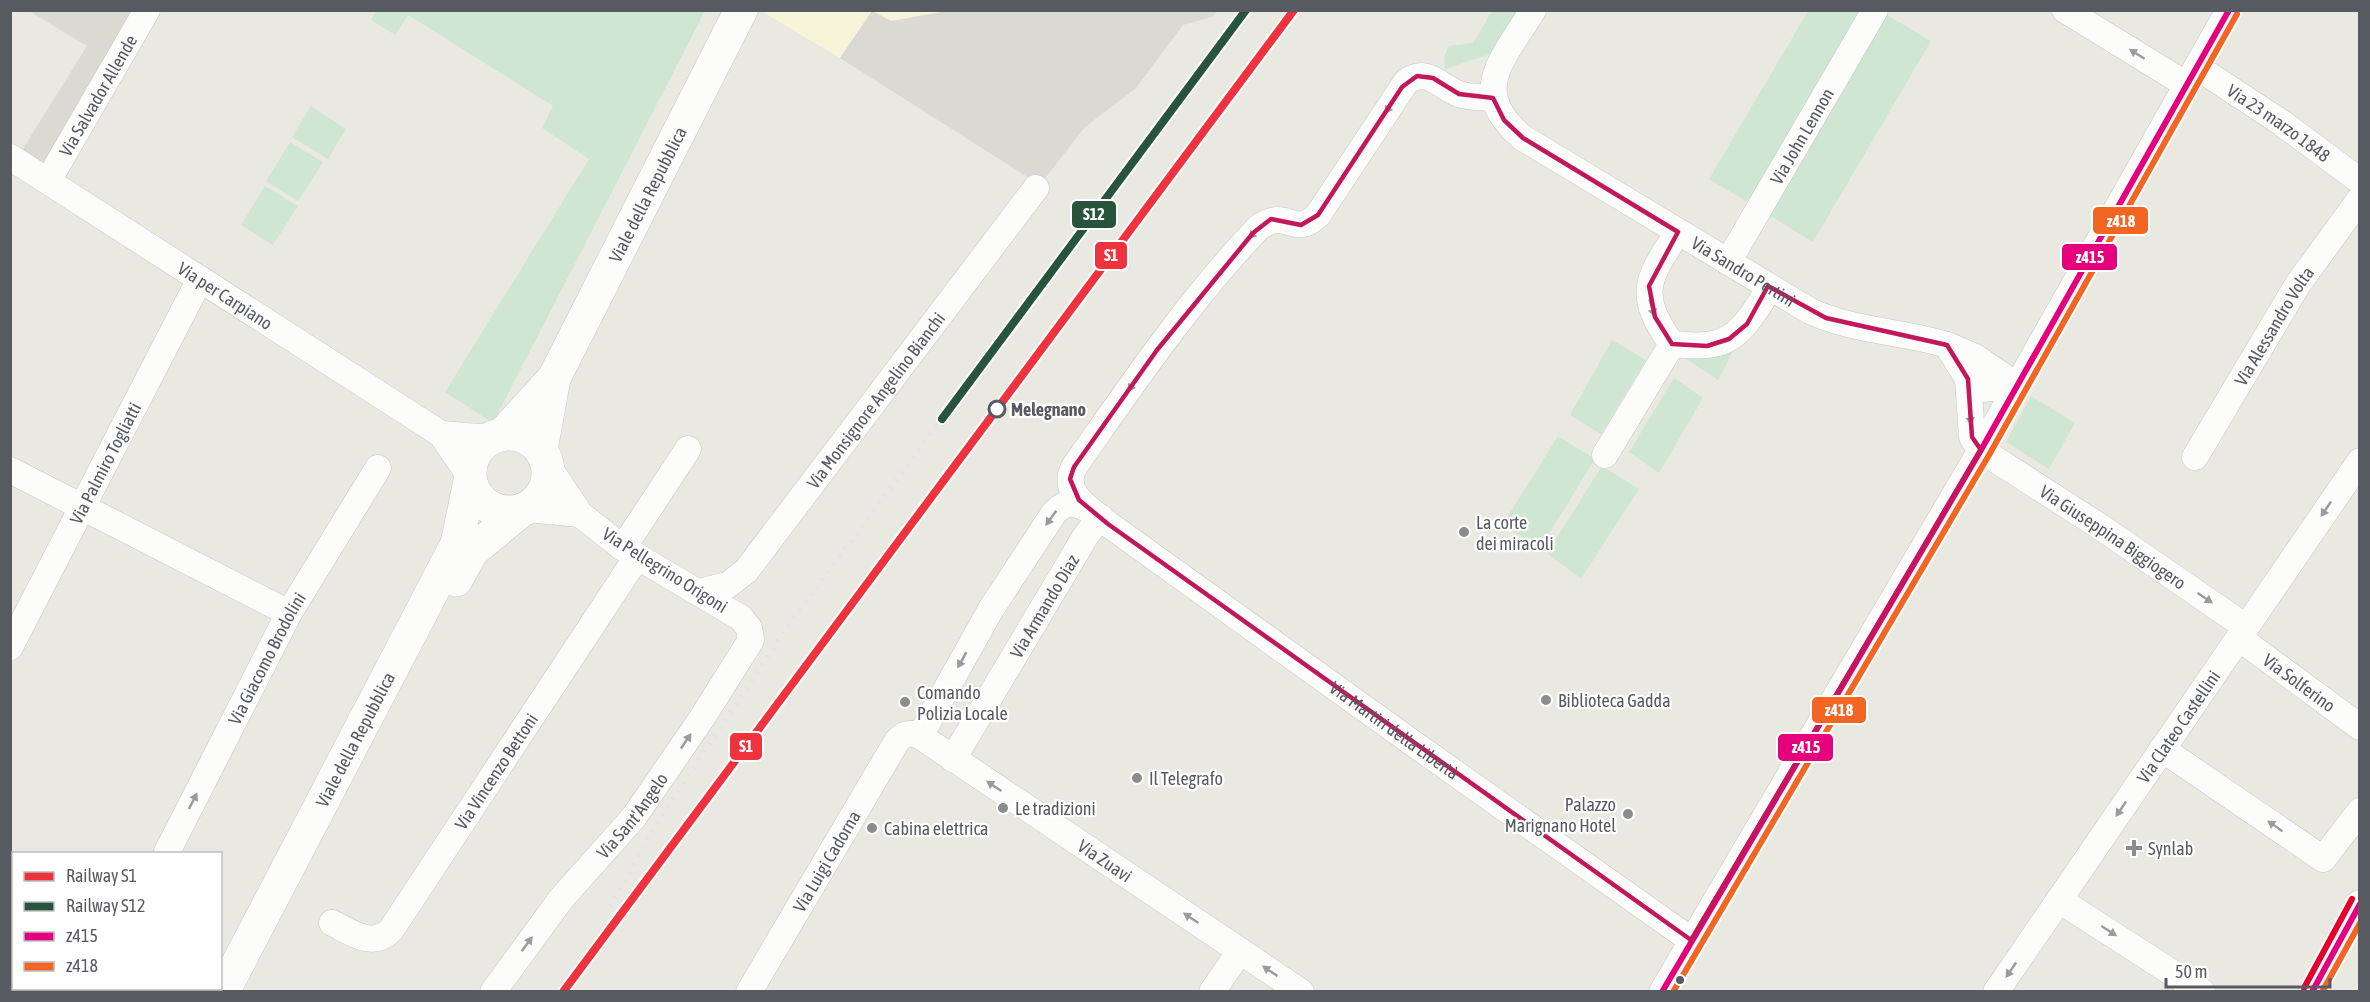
<svg xmlns="http://www.w3.org/2000/svg" width="2370" height="1002" font-family="'Asap Condensed',sans-serif">
<style>
.commercial{fill:#f5f5d9}
.industrial{fill:#dadad3}
.green{fill:#cfe7d2}
.lines{fill:none;stroke-linecap:round;stroke-linejoin:round}
.street-casing{stroke:#c6c6c5;stroke-width:27}
.secondary-casing{stroke:#c8c8c8;stroke-width:34}
.street{stroke:#fcfcfb;stroke-width:26}
.secondary{stroke:#fcfcfb;stroke-width:33}
.rail{stroke:#e2e3e2;stroke-width:4.5;stroke-dasharray:1.5 8;stroke-linecap:butt}
.bus-1-casing{stroke:#fff;stroke-width:10}
.bus-2-casing{stroke:#fff;stroke-width:10}
.bus-3-casing{stroke:#fff;stroke-width:10}
.bus-1{stroke:#e5007d;stroke-width:6}
.bus-2{stroke:#f26522;stroke-width:6}
.bus-3{stroke:#e4002b;stroke-width:6}
.rail-1-casing{stroke:#fff;stroke-width:12}
.rail-2-casing{stroke:#fff;stroke-width:12}
.rail-1{stroke:#ee333e;stroke-width:8}
.rail-2{stroke:#28543d;stroke-width:8}
.oneway{fill:#9a9b9f}
.marked{fill:none;stroke:#c2185b;stroke-width:4.5;stroke-linejoin:round}
.stop-dot{fill:#fff;stroke:#585a61;stroke-width:3}
.poi-dot{fill:#8b8c8e;stroke:#fff;stroke-width:2}
.bus-dot{fill:#585a61;stroke:#fff;stroke-width:2}
.labels{text-anchor:middle;dominant-baseline:central;stroke-width:4.5;stroke-linejoin:round;paint-order:stroke}
.street-label{font-size:18px;fill:#585a61;stroke:#fff}
.stop-label{font-size:18px;font-weight:bold;fill:#585a61;stroke:#fff;text-anchor:start}
.poi-label{font-size:18px;fill:#585a61;stroke:#fff;text-anchor:start}
.line-badge{stroke:#fff;stroke-width:2}
.badge-label{font-size:16px;text-anchor:middle;font-weight:bold;fill:#fff}
</style>
<rect width="100%" height="100%" fill="#e9e9e2"/>
<g class="commercial">
<polygon points="761,11 872,11 840,58"/>
<polygon points="873,11 952,11 891,21"/>
</g>
<g class="industrial">
<polygon points="952,10 1217,11 1212,17 1183,25 1136,88 1084,128 1040,185 840,58 872,11 891,21"/>
<polygon points="29,11 154,11 57,179 19,155 87,46"/>
</g>
<g class="green">
<polygon points="376,10 705,11 493,423 445,392 589,159 542,128 553,106 408,15 395,35 371,20"/>
<polygon points="1492,11 1517,11 1491,54 1445,69 1444,57 1449,46 1473,43"/>
<polygon points="1808,11 1880,11 1931,41 1813,242 1709,179"/>
<polygon points="311,106 346,129 328,159 292,137"/>
<polygon points="290,142 323,162 298,201 266,181"/>
<polygon points="265,186 298,206 273,245 241,225"/>
<polygon points="1751,317 1718,380 1686,359 1692,346"/>
<polygon points="1612,340 1646,360 1601,434 1570,415"/>
<polygon points="1674,378 1703,398 1659,473 1629,452"/>
<polygon points="2031,396 2075,423 2049,469 2006,442"/>
<polygon points="1558,436 1595,459 1539,550 1503,524"/>
<polygon points="1602,466 1639,489 1581,579 1547,553"/>
</g>
<g class="lines">
<g class="street-casing">
<g id="street">
<path id="s1" d="M1533 10C1503 60 1467 91 1523 138L1810 311C1853 331 1902 331 1947 345L1968 379 1982 389 2016 385"/>
<polyline points="2065,10 2187,85"/>
<path id="s2" d="M2197 67 2282 123 2360 181"/>
<path id="s3" d="M1493 98C1482 97 1470 98 1459 94 1440 87 1427 66 1406 82L1318 215C1293 239 1288 207 1259 227 1189 300 1132 385 1074 467 1060 494 1091 509 1108 524L1414 744 1691 940"/>
<path id="s4" d="M10 157 441 434"/>
<path id="s5" d="M48 181 147 10"/>
<path d="M1678 232C1647 279 1636 294 1672 344 1708 348 1731 347 1752 315 1759 305 1765 298 1768 286"/>
<path id="s6" d="M1728 262 1875 10"/>
<polyline points="1947,345 1975,357 2016,385"/>
<path id="s7" d="M1968 379 1972 437 1981 450 2102 528 2246 627"/>
<polyline points="1605,455 1672,344"/>
<path id="s8" d="M2195 457 2298 284 2360 199"/>
<polyline points="10,470 289,613"/>
<polyline points="470,476 441,434 491,438"/>
<polyline points="527,509 580,514 548,466"/>
<polyline points="623,548 688,449"/>
<path id="s9" d="M699 592 728 585 746 571 1036 188"/>
<path id="s10" d="M2239 638 2360 727"/>
<path id="s11" d="M10 647 200 279"/>
<path d="M920 736 991 609 1054 513C1067 499 1077 503 1092 512"/>
<polyline points="2162,749 2323,859 2360,811"/>
<path id="s12" d="M953 759 1085 537 1100 517"/>
<path id="s13" d="M166 854 289 613 378 468"/>
<polyline points="2059,900 2202,992"/>
<path id="s14" d="M332 923C351 932 372 949 391 930L637 557"/>
<polyline points="96,992 98,988"/>
<path id="s15" d="M493 992 561 899 634 817 702 718 751 640 749 628 741 618 623 548 580 514"/>
<path id="s16" d="M749 992 897 741C904 733 911 732 920 736L1301 992"/>
<polyline points="1212,992 1240,951"/>
<polyline points="1662,992 1981,450 2229,10"/>
<path id="s17" d="M1996 992 2360 461"/>
<polyline points="2312,992 2360,903"/>
</g>
</g>
<g class="secondary-casing">
<g id="secondary">
<path id="s18" d="M554 378 741 10"/>
<circle cx="509" cy="473" r="39"/>
<polyline points="503,434 554,378 541,450"/>
<polyline points="456,580 472,551 522,510"/>
<path id="s19" d="M223 992 457 544 470 481"/>
</g>
</g>
<use href="#street" class="street"/>
<use href="#secondary" class="secondary"/>
<polyline class="rail" points="610,906 663,814 785,630 942,419"/>
<g class="bus-1-casing">
<g id="bus-1">
<polyline points="1662,992 1981,450 2229,10"/>
<polyline points="2312,992 2360,904"/>
</g>
</g>
<g class="bus-2-casing">
<g id="bus-2">
<polyline points="1673,992 1989,455 2237,14"/>
<polyline points="2322,992 2360,923"/>
</g>
</g>
<g class="bus-3-casing">
<polyline id="bus-3" points="2304,988 2352,899"/>
</g>
<use href="#bus-1" class="bus-1"/>
<use href="#bus-2" class="bus-2"/>
<use href="#bus-3" class="bus-3"/>
<g class="rail-1-casing">
<polyline id="rail-1" points="563,992 1294,10"/>
</g>
<g class="rail-2-casing">
<polyline id="rail-2" points="942,419 1246,10"/>
</g>
<use href="#rail-1" class="rail-1"/>
<use href="#rail-2" class="rail-2"/>
</g>
<defs><path id="oneway-solid" d="M-6-.8H1V-3.2L6.5 0L1 3.2V.8H-6Z" transform="scale(1.5)"/></defs>
<g class="oneway">
<use href="#oneway-solid" transform="translate(2137 54) rotate(-148)"/>
<use href="#oneway-solid" transform="translate(1390 106) rotate(123)"/>
<use href="#oneway-solid" transform="translate(1255 232) rotate(135)"/>
<use href="#oneway-solid" transform="translate(1652 308) rotate(73)"/>
<use href="#oneway-solid" transform="translate(1133 384) rotate(125)"/>
<use href="#oneway-solid" transform="translate(1970 416) rotate(84)"/>
<use href="#oneway-solid" transform="translate(2326 509) rotate(124)"/>
<use href="#oneway-solid" transform="translate(1051 518) rotate(126)"/>
<use href="#oneway-solid" transform="translate(2205 598) rotate(34)"/>
<use href="#oneway-solid" transform="translate(962 660) rotate(119)"/>
<use href="#oneway-solid" transform="translate(686 741) rotate(-56)"/>
<use href="#oneway-solid" transform="translate(994 786) rotate(-146)"/>
<use href="#oneway-solid" transform="translate(193 801) rotate(-63)"/>
<use href="#oneway-solid" transform="translate(2121 809) rotate(124)"/>
<use href="#oneway-solid" transform="translate(2275 826) rotate(-145)"/>
<use href="#oneway-solid" transform="translate(1191 918) rotate(-146)"/>
<use href="#oneway-solid" transform="translate(2109 931) rotate(33)"/>
<use href="#oneway-solid" transform="translate(527 944) rotate(-54)"/>
<use href="#oneway-solid" transform="translate(2011 970) rotate(124)"/>
<use href="#oneway-solid" transform="translate(1270 971) rotate(-146)"/>
</g>
<path class="marked" d="M1417 76 1433 78 1459 94 1493 98 1504 120 1523 138 1678 232 1649 286 1655 317 1672 344 1707 346 1729 339 1747 324 1768 286 1826 318 1947 345 1968 379 1972 437 1981 450 1691 940 1108 524 1079 500 1070 479 1074 467 1157 350 1253 233 1271 219 1301 225 1318 215 1402 87Z"/>
<circle class="stop-dot" cx="997" cy="409" r="8"/>
<g class="poi-dot">
<circle cx="1464" cy="532" r="6"/>
<circle cx="1546" cy="700" r="6"/>
<circle cx="905" cy="702" r="6"/>
<circle cx="1137" cy="778" r="6"/>
<circle cx="1003" cy="808" r="6"/>
<circle cx="1628" cy="814" r="6"/>
<circle cx="872" cy="828" r="6"/>
<path d="M2131 839h6v6h6v6h-6v6h-6v-6h-6v-6h6z"/>
</g>
<circle class="bus-dot" cx="1680" cy="980" r="5"/>
<g class="labels">
<g class="street-label">
<text stroke="none"><textPath href="#s5" startOffset="99">Via Salvador Allende</textPath></text>
<text stroke="none"><textPath href="#s2" startOffset="99">Via 23 marzo 1848</textPath></text>
<text stroke="none"><textPath href="#s6" startOffset="146">Via John Lennon</textPath></text>
<text stroke="none"><textPath href="#s18" startOffset="206">Viale della Repubblica</textPath></text>
<text stroke="none"><textPath href="#s1" startOffset="406">Via Sandro Pertini</textPath></text>
<text stroke="none"><textPath href="#s4" startOffset="256">Via per Carpiano</textPath></text>
<text stroke="none"><textPath href="#s8" startOffset="153">Via Alessandro Volta</textPath></text>
<text stroke="none"><textPath href="#s9" startOffset="267">Via Monsignore Angelino Bianchi</textPath></text>
<text stroke="none"><textPath href="#s11" startOffset="207">Via Palmiro Togliatti</textPath></text>
<text stroke="none"><textPath href="#s7" startOffset="232">Via Giuseppina Biggiogero</textPath></text>
<text transform="translate(665 570) rotate(32)">Via Pellegrino Origoni</text>
<text stroke="none"><textPath href="#s12" startOffset="178">Via Armando Diaz</textPath></text>
<text stroke="none"><textPath href="#s13" startOffset="220">Via Giacomo Brodolini</textPath></text>
<text stroke="none"><textPath href="#s10" startOffset="75">Via Solferino</textPath></text>
<text stroke="none"><textPath href="#s17" startOffset="322">Via Clateo Castellini</textPath></text>
<text stroke="none"><textPath href="#s3" startOffset="1046">Via Martiri della Libertà</textPath></text>
<text stroke="none"><textPath href="#s19" startOffset="285">Viale della Repubblica</textPath></text>
<text stroke="none"><textPath href="#s14" startOffset="255">Via Vincenzo Bettoni</textPath></text>
<text stroke="none"><textPath href="#s15" startOffset="225">Via Sant'Angelo</textPath></text>
<text stroke="none"><textPath href="#s16" startOffset="540">Via Zuavi</textPath></text>
<text stroke="none"><textPath href="#s16" startOffset="152">Via Luigi Cadorna</textPath></text>
</g>
<g class="stop-label">
<text x="1011" y="409">Melegnano</text>
</g>
<g class="poi-label">
<text x="1476" y="522">La corte<tspan x="1476" dy="21">dei miracoli</tspan></text>
<text x="917" y="692">Comando<tspan x="917" dy="21">Polizia Locale</tspan></text>
<text x="1558" y="700">Biblioteca Gadda</text>
<text x="1149" y="778">Il Telegrafo</text>
<text x="1616" y="804" text-anchor="end">Palazzo<tspan x="1616" dy="21">Marignano Hotel</tspan></text>
<text x="1015" y="808">Le tradizioni</text>
<text x="884" y="828">Cabina elettrica</text>
<text x="2148" y="848">Synlab</text>
</g>
</g>
<g class="line-badge">
<rect x="1071" y="200" width="46" height="29" rx="6" fill="#28543d"/>
<rect x="2092" y="206" width="57" height="29" rx="6" fill="#f26522"/>
<rect x="1094" y="241" width="34" height="29" rx="6" fill="#ee333e"/>
<rect x="2061" y="243" width="57" height="28" rx="6" fill="#e5007d"/>
<rect x="1811" y="696" width="56" height="28" rx="6" fill="#f26522"/>
<rect x="729" y="732" width="34" height="29" rx="6" fill="#ee333e"/>
<rect x="1777" y="733" width="57" height="29" rx="6" fill="#e5007d"/>
</g>
<g class="badge-label">
<text x="1094" y="220">S12</text>
<text x="2121" y="227">z418</text>
<text x="1111" y="261">S1</text>
<text x="2090" y="263">z415</text>
<text x="1839" y="716">z418</text>
<text x="746" y="752">S1</text>
<text x="1806" y="753">z415</text>
</g>
<rect width="2370" height="1002" fill="none" stroke="#585a61" stroke-width="24"/>
<rect x="12" y="852" width="210" height="138" fill="#ffffff" stroke="#bcbdc0" stroke-width="1.5"/>
<rect x="24" y="872" width="30" height="9" fill="#ee333e" stroke="#bcbdc0" stroke-width="1.5"/>
<text x="66" y="882" font-size="18" fill="#585a61">Railway S1</text>
<rect x="24" y="902" width="30" height="9" fill="#28543d" stroke="#bcbdc0" stroke-width="1.5"/>
<text x="66" y="912" font-size="18" fill="#585a61">Railway S12</text>
<rect x="24" y="932" width="30" height="9" fill="#e5007d" stroke="#bcbdc0" stroke-width="1.5"/>
<text x="66" y="942" font-size="18" fill="#585a61">z415</text>
<rect x="24" y="962" width="30" height="9" fill="#f26522" stroke="#bcbdc0" stroke-width="1.5"/>
<text x="66" y="972" font-size="18" fill="#585a61">z418</text>
<path d="M2166 978v9h164v-9" fill="none" stroke="#585a61" stroke-width="3"/>
<text x="2175" y="978" font-size="18" fill="#585a61" stroke="#ffffff" stroke-width="4.5" paint-order="stroke">50 m</text>
</svg>
